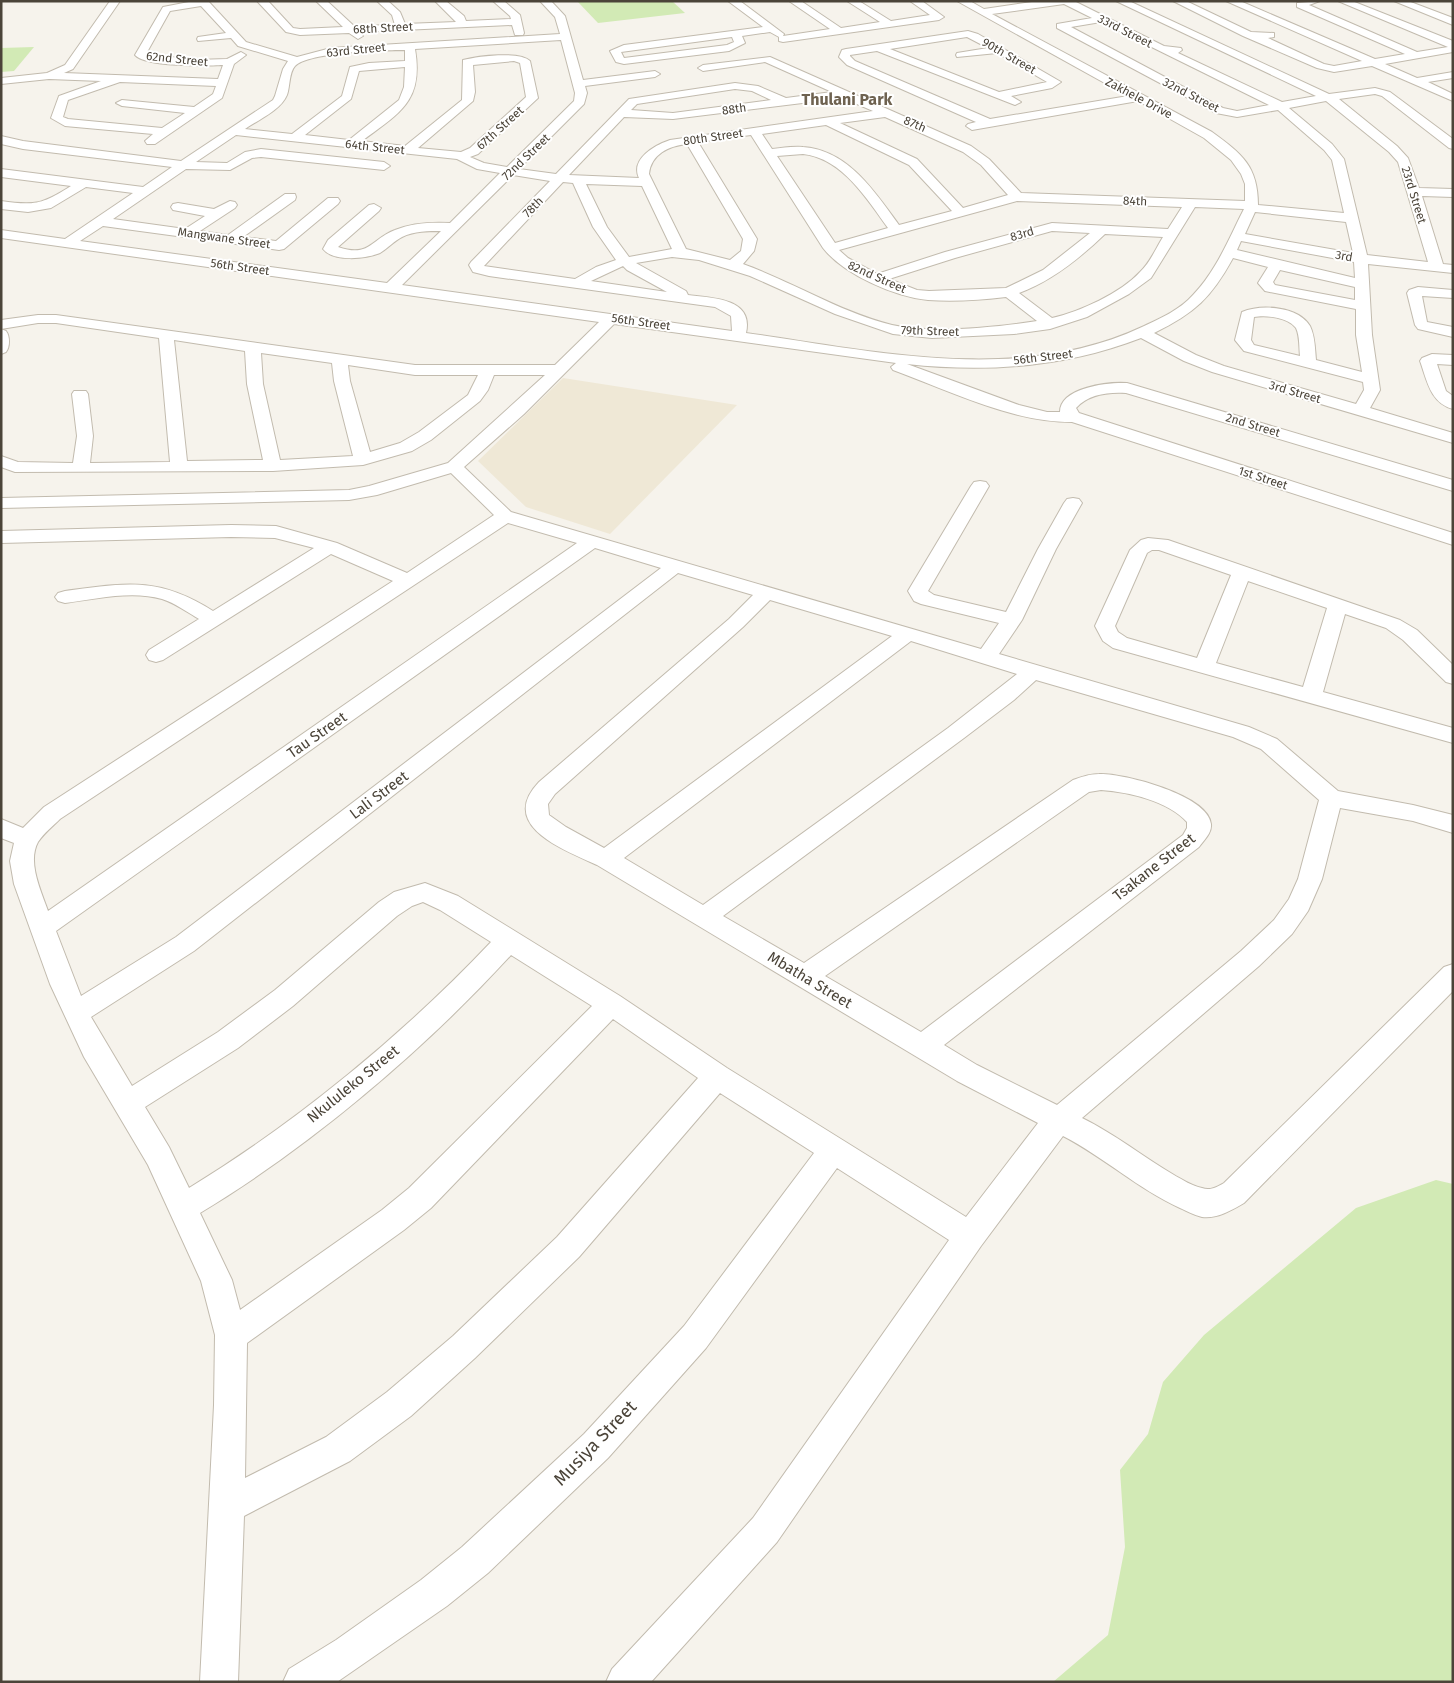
<svg xmlns="http://www.w3.org/2000/svg" width="1454" height="1683" font-family="'Fira Sans',sans-serif">
<style>
.education{fill:#efe8d6}
.green{fill:#d2eab5}
.lines{fill:none;stroke-linecap:round;stroke-linejoin:round}
.minor-casing{stroke:#c2bbae;stroke-width:2}
.minor{fill:#fff;fill-rule:evenodd}
.labels{text-anchor:middle;dominant-baseline:central;stroke-width:4;stroke-linejoin:round;paint-order:stroke}
.far-street-label{font-size:12px;fill:#4b4439;stroke:#fff}
.street-label{font-size:15px;fill:#4b4439;stroke:#fff}
.far-district-label{font-size:16px;font-weight:bold;fill:#6e6250;stroke:#fff}
.near-street-label{font-size:18px;fill:#4b4439;stroke:#fff}
</style>
<rect width="100%" height="100%" fill="#f6f3ec"/>
<polygon class="education" points="563,378 737,405 610,534 526,507 478,461"/>
<g class="green">
<polygon points="590,1 672,1 685,13 598,23 578,2"/>
<polygon points="34,47 14,71 1,72 1,48"/>
<polygon points="1436,1180 1453,1184 1453,1682 1053,1682 1108,1635 1125,1547 1120,1470 1148,1434 1163,1382 1204,1335 1356,1208"/>
</g>
<g class="lines">
<g class="minor-casing">
<g id="minor">
<path d="M110 1H120L73 69 64 73 218 79 223 65C205 66 146 67 135 55L163 7 194 1 209 2 246 42 297 57 331 48 560 34 555 17 540 1H551L565 16 583 80 655 71 660 74 655 77 585 86 587 93 584 104 519 169 556 174 629 99 735 83 758 86 786 98 832 92 765 62 703 71 698 68 703 65 770 57 971 146 989 159 1021 193 1245 201V184L1241 174 1231 160 1204 138 1138 101 972 130 966 126 968 124 976 122 847 65 839 57 842 50 846 49 968 31 978 34 1061 82 1052 88 1011 96 1021 102 1015 105 877 51 850 55V56L855 61 990 119 1128 96 957 1H970L984 9 1039 1H1074L1164 46 1181 48 1182 50 1178 53 1282 102 1316 96 1116 1H1129L1329 94 1375 88 1390 92 1453 139V149L1449 148 1382 96 1375 94 1339 99 1397 146 1408 158 1419 188 1453 189V197L1422 196 1443 264 1453 265V273L1368 264 1372 335 1380 390 1370 408 1453 433V443L1212 372 1184 361 1141 338C1066 367 987 373 907 364L1019 405 1047 412H1060C1060 387 1109 382 1127 383L1453 480V491L1126 393C1108 392 1089 394 1076 408L1079 413 1453 533V545L1072 422C1011 422 950 391 893 370L891 367 896 363 614 324 524 414 464 467 511 512 981 649 999 623 921 604 914 601 908 591 971 486 974 482 980 481 986 482 989 486 928 591 934 595 1006 612 1038 549 1064 503 1067 499 1073 498 1079 499 1082 503 1056 549 1022 620 999 654 1249 727 1277 739 1338 791 1413 805 1453 815V833L1413 821 1340 808 1322 879 1308 911 1292 934 1259 966 1082 1118C1115 1134 1143 1157 1174 1175 1183 1180 1192 1186 1202 1188 1210 1191 1217 1187 1224 1183L1444 967 1453 964V991L1244 1203C1232 1210 1217 1219 1202 1217 1194 1215 1187 1211 1180 1208 1138 1189 1104 1157 1063 1136L981 1246 777 1542 651 1682H606L612 1669 753 1518 949 1240 837 1168 706 1348 608 1458 488 1573 447 1606 337 1682H283L289 1669 336 1640 421 1580 462 1547 584 1434 684 1326 814 1153 720 1093 579 1257 475 1358 411 1416 350 1461 244 1516 238 1682H200L214 1405 215 1335 201 1281 148 1165 84 1057 50 984 14 884 10 861 14 843 1 838V819L23 828 44 807 393 581 331 554 163 660 156 662 149 660 146 655 149 650 199 619C187 612 175 603 162 599 132 590 95 599 65 603L58 601 55 597 58 593 65 591C126 583 158 576 213 611L314 548 275 538 231 537 1 543V531L231 525 276 526 337 543 407 573 494 515 451 473 377 495 349 500 1 508V498L349 490 369 486 448 463 545 375H494L488 390 480 401 431 440 412 451 363 465 273 471 15 472 1 467V456L18 462 73 463 77 436 72 394 74 391H86L88 394 93 436 90 463 170 462 159 338 56 323H38L1 329V320L38 315H56L415 365H555L599 322 1 238V230L65 239 133 193 86 187 51 208 28 212 1 209V201C35 206 43 204 71 186L1 177V169L143 187 172 167 23 149 1 144V136L23 141 181 161 273 100 275 96 283 69 288 61 238 46 231 38 198 41 197 39 198 37 226 33 201 6 170 11 146 54 196 60 227 59 241 52 246 55 234 64 222 98 155 144H147L145 141 153 134 65 126 51 118 59 96 101 81 49 79 1 84V78L47 73 65 65ZM1064 4 1092 18 1057 24V28L1216 113 1237 117 1278 110 1324 150 1332 160 1344 213 1258 205C1258 166 1242 154 1212 132L992 14ZM1101 22 1269 105 1237 111 1223 108 1071 27ZM967 37 988 48 957 53 956 55 957 57 997 53 1047 82 999 92 890 49ZM561 40 575 93 574 101 507 167 484 163 470 157 478 154 538 98 530 61C520 51 478 56 463 60L462 100 405 146 362 141C399 113 424 102 415 49ZM405 50V61L369 63 350 67 342 96 292 134 245 129C258 120 281 110 287 95 290 87 289 72 295 66 309 52 385 50 405 50ZM514 61 520 63 526 97 470 148 461 152 418 148 473 101 475 92 473 65ZM405 67 404 87 399 100 349 140 305 135 351 99 359 71ZM120 82 216 86 213 94 194 107 122 100 116 103 122 106 185 113 162 128 68 119 63 117 68 100ZM735 89 752 91 771 100 673 113 631 110 637 104ZM843 98 873 111 670 140C655 145 630 159 639 178L569 175 624 117 673 119ZM1326 101 1389 152 1398 162 1428 262 1367 255 1344 159 1332 144 1289 108ZM885 117 963 152 981 165 1008 195 963 208 917 159 840 123ZM826 125 909 165 952 211 899 225C875 192 848 150 803 147 793 146 782 148 772 149L762 134ZM236 135 457 159 477 169 500 173 450 223C431 222 412 223 395 230 371 239 370 258 338 247L379 211 381 208 374 204 369 205 328 240 323 249C333 262 366 259 380 253 388 248 394 241 402 237 414 231 429 231 441 231L387 283 80 241 103 226 279 250 284 249 338 204 340 201 338 198H328L276 241 243 237 295 200 296 197 295 194H285L228 235 200 231 235 208 237 205 235 202 230 201 214 209 178 203 173 204 171 207 173 210 205 216 185 229 113 219 186 169 230 170 252 158 261 157 384 170 390 166 384 162 261 149 245 152 227 163 196 162ZM751 135 823 248C843 274 895 297 928 300 953 302 981 300 1006 297L1037 321C997 327 931 334 892 325 840 312 793 282 743 264L754 251 757 239 698 142ZM687 144 743 239 741 251 730 260 686 249 649 174C651 154 669 146 687 144ZM803 154C842 158 867 199 888 228L835 243 777 156ZM513 175 550 181 471 262 469 265 473 272 489 276 715 307 731 316 732 331 402 285ZM563 182 573 183 593 227 616 260 596 267 575 279 484 266ZM586 184 642 186 672 249 629 257 607 227ZM1017 201 1182 207 1168 229 1052 223 945 252 877 274 848 258 839 250ZM1195 207 1244 209C1229 238 1217 270 1193 295 1180 310 1159 319 1142 327 1018 385 875 351 746 333 754 298 712 298 688 295L686 291 636 263 672 257 699 260 750 276 835 314 893 334 932 338 1014 334 1050 329 1087 317 1129 294 1151 278ZM1255 212 1346 222 1353 253 1245 234ZM1052 231 1090 233 1043 270 1006 288 929 291 917 290 889 279 955 258ZM1105 234 1163 237C1156 248 1150 263 1140 272 1121 293 1079 312 1052 318L1019 293C1052 281 1080 258 1105 234ZM1241 241 1354 262 1355 278 1237 250ZM1233 258 1268 267 1258 283 1265 291 1356 309V335L1362 372 1316 360C1315 349 1315 336 1310 326 1298 306 1261 304 1242 312L1235 340 1244 351 1363 382 1364 390 1356 404 1224 366 1196 355 1154 333C1195 313 1211 298 1233 258ZM623 266 627 270 667 292 591 281ZM1280 270 1355 287V300L1275 285 1273 282ZM1254 317C1266 315 1288 317 1296 328 1300 336 1299 348 1300 356L1254 345 1251 340ZM174 340 245 351 247 384 263 460 187 461ZM261 353 332 363 334 381 353 456 280 460 263 384ZM348 365 415 375H478L468 395 419 432 400 443 370 452 350 381ZM508 523 577 543 48 911C41 891 27 862 38 842 44 833 53 826 60 819ZM595 548 661 568 176 937 81 996 56 931ZM678 573 753 595 729 619 539 782C497 826 565 850 597 865L957 1081 1038 1123 966 1217 727 1068 620 996 458 896 425 883 394 892 379 902 275 990 218 1032 132 1086 91 1017 194 951ZM770 600 892 636 604 848 566 827 549 815 548 804 555 794 743 627ZM911 641 1017 674 948 728 703 905 624 858ZM1036 680 1233 737 1261 749 1319 800 1298 879 1289 899 1274 920 1241 951 1057 1105 977 1065 944 1045 1199 847C1204 840 1212 833 1211 824 1208 795 1123 773 1099 774 1090 774 1081 777 1073 780L804 963 723 916 964 738 1014 700ZM1101 790C1129 792 1168 801 1187 822V828L1183 835 921 1032 825 976 1089 792ZM423 902 440 910 491 942C404 1034 297 1122 189 1188L169 1147 145 1107 238 1048 293 1006 397 916 412 906ZM511 955 592 1006 409 1188 382 1210 240 1310 232 1280 200 1213C311 1146 424 1050 511 955ZM613 1019 698 1078 557 1237 453 1336 387 1392 326 1437 245 1478 247 1343 404 1230 431 1208Z"/>
<polygon points="257,1 268,1 293,28 300,29 343,27 316,1 327,1 354,26 395,25 392,15 377,1 388,1 400,12 405,24 456,22 435,1 446,1 464,16 466,21 511,19 510,16 493,1 504,1 520,15 524,33 523,35 515,35 512,25 360,32 363,36 358,39 349,33 300,35 286,32"/>
<path d="M728 1H740L784 34 783 36 830 29 789 1H801L841 28 880 22 847 1H859L891 21 930 15 910 1H922L944 17 939 20 783 42 779 41V37L770 32 742 36 745 43 729 51 624 64 616 62 610 51 624 45 763 27ZM732 37 734 42 727 45 624 58 621 52Z"/>
<polygon points="1173,1 1186,1 1251,32 1274,33 1274,37 1268,38 1324,64 1334,66 1362,61 1226,1 1240,1 1375,59 1405,54 1297,7 1297,3 1320,1 1309,5 1417,52 1448,47 1338,1 1352,1 1453,41 1453,52 1385,64 1417,78 1453,72 1453,78 1428,82 1453,94 1453,101 1372,66 1334,72 1317,68 1243,36"/>
<polygon points="1394,1 1408,1 1453,18 1453,25"/>
<polygon points="1418,287 1453,290 1453,298 1422,296 1427,322 1453,327 1453,337 1418,329 1415,325 1407,293 1409,290"/>
<path d="M1 329 6 331C10 336 10 347 6 352L1 354Z"/>
<path d="M1432 354 1453 355V365L1437 364 1446 391 1453 396V409C1430 403 1427 380 1420 361L1422 358Z"/>
<path d="M1148 538 1168 540 1400 620 1417 630 1453 665V684L1446 682 1403 640 1386 628 1345 614 1323 692 1453 728V743L1113 648 1103 641 1095 626 1130 550 1141 540ZM1152 550H1159L1231 575 1197 658 1127 638 1118 632 1115 626 1147 553ZM1248 581 1327 608 1303 687 1216 663Z"/>
</g>
</g>
<use href="#minor" class="minor"/>
</g>
<g class="labels">
<g class="far-street-label">
<text transform="translate(383 28) rotate(-3)">68th Street</text>
<text transform="translate(1125 31) rotate(27)">33rd Street</text>
<text transform="translate(356 50) rotate(-6)">63rd Street</text>
<text transform="translate(1009 56) rotate(30)">90th Street</text>
<text transform="translate(177 59) rotate(6)">62nd Street</text>
<text transform="translate(1191 95) rotate(27)">32nd Street</text>
<text transform="translate(1139 98) rotate(28)">Zakhele Drive</text>
<text transform="translate(734 109) rotate(-8)">88th</text>
<text transform="translate(915 124) rotate(23)">87th</text>
<text transform="translate(500 128) rotate(-42)">67th Street</text>
<text transform="translate(713 137) rotate(-8)">80th Street</text>
<text transform="translate(375 147) rotate(6)">64th Street</text>
<text transform="translate(526 157) rotate(-44)">72nd Street</text>
<text transform="translate(1414 195) rotate(73)">23rd Street</text>
<text transform="translate(1135 201) rotate(2)">84th</text>
<text transform="translate(533 207) rotate(-46)">78th</text>
<text transform="translate(1022 234) rotate(-16)">83rd</text>
<text transform="translate(224 238) rotate(8)">Mangwane Street</text>
<text transform="translate(1344 256) rotate(10)">3rd</text>
<text transform="translate(240 267) rotate(8)">56th Street</text>
<text transform="translate(877 277) rotate(24)">82nd Street</text>
<text transform="translate(641 322) rotate(8)">56th Street</text>
<text transform="translate(930 331) rotate(2)">79th Street</text>
<text transform="translate(1043 357) rotate(-7)">56th Street</text>
<text transform="translate(1295 392) rotate(16)">3rd Street</text>
<text transform="translate(1253 425) rotate(17)">2nd Street</text>
<text transform="translate(1263 478) rotate(18)">1st Street</text>
</g>
<g class="street-label">
<text transform="translate(317 735) rotate(-35)">Tau Street</text>
<text transform="translate(379 795) rotate(-37)">Lali Street</text>
<text transform="translate(1154 867) rotate(-38)">Tsakane Street</text>
<text transform="translate(810 980) rotate(31)">Mbatha Street</text>
<text transform="translate(353 1084) rotate(-39)">Nkululeko Street</text>
</g>
<g class="far-district-label">
<text x="847" y="99">Thulani Park</text>
</g>
<g class="near-street-label">
<text transform="translate(595 1443) rotate(-46)">Musiya Street</text>
</g>
</g>
<rect width="1454" height="1683" fill="none" stroke="#4b4439" stroke-width="5"/>
</svg>
